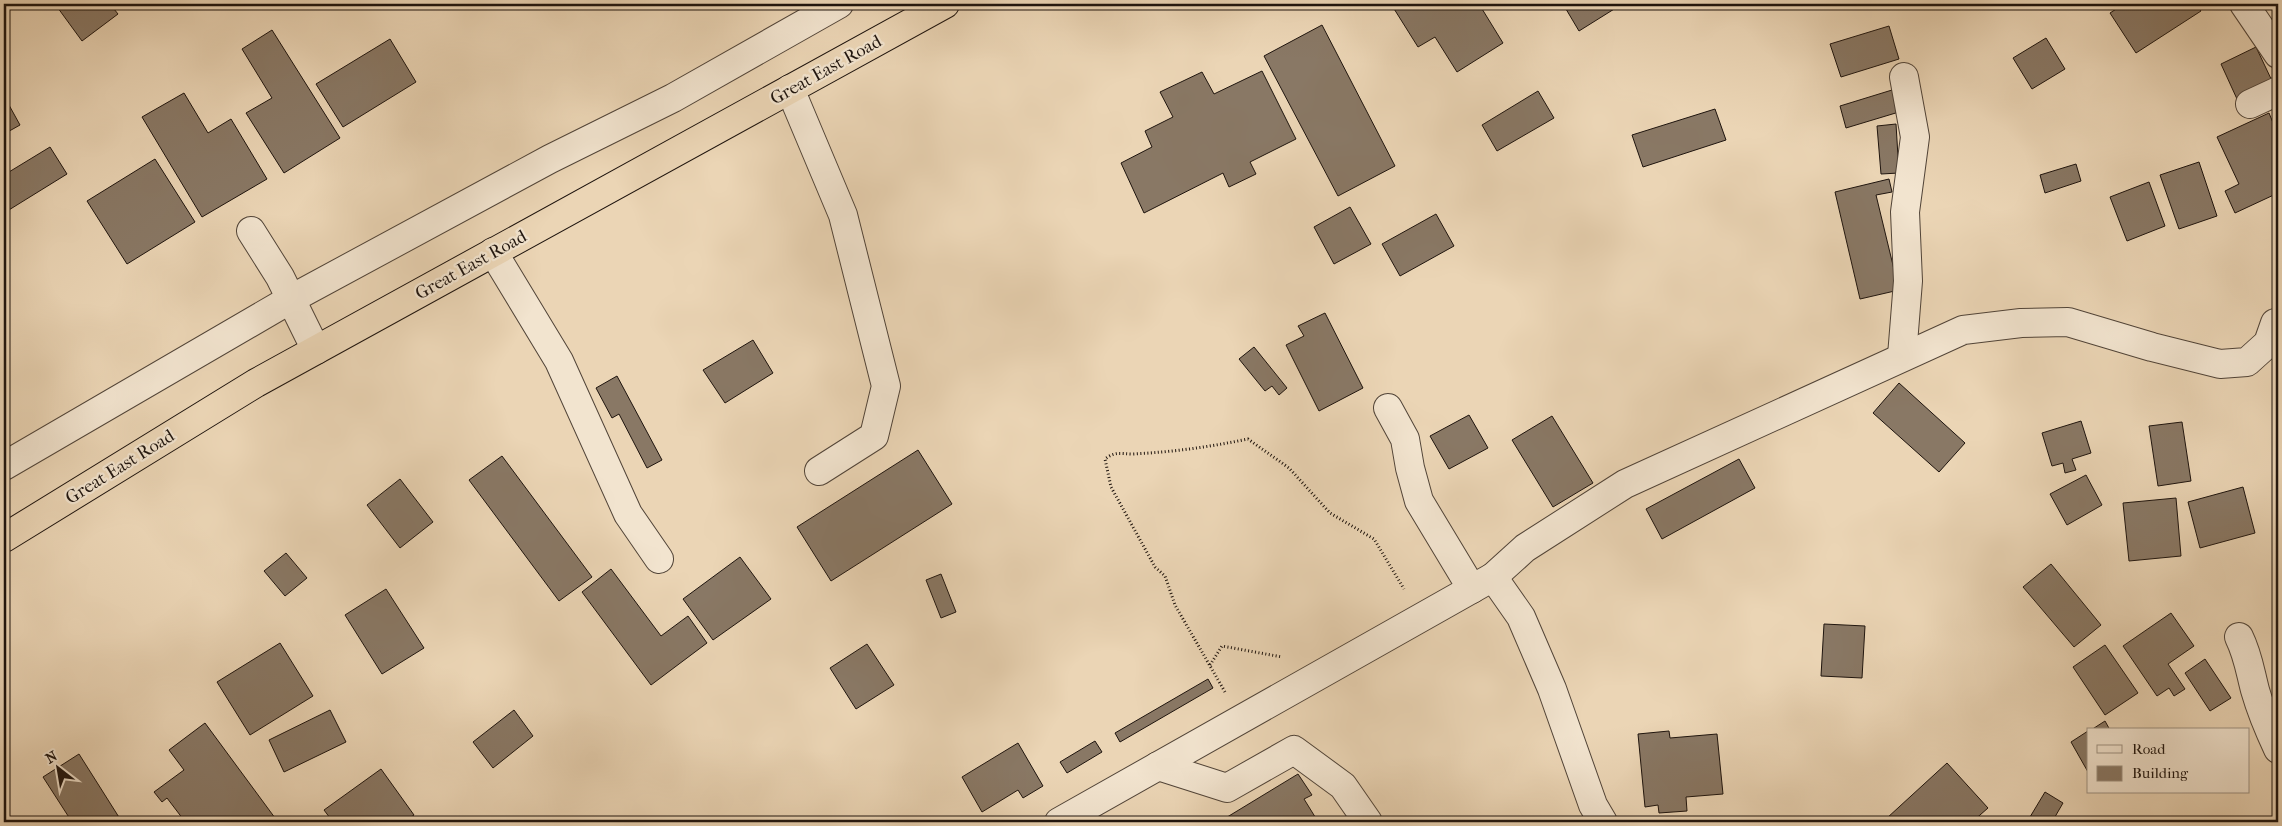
<svg xmlns="http://www.w3.org/2000/svg" width="2282" height="826" font-family="'IM FELL French Canon',serif">
<style>
.building{fill:#897865;stroke:#1e140e}
.lines{fill:none;stroke-linecap:round;stroke-linejoin:round}
.minor-casing{stroke:#514438;stroke-width:30}
.highway-casing{stroke:#1e140e;stroke-width:30}
.path{stroke:#1e140e;stroke-width:3;stroke-dasharray:1 2.5;stroke-linecap:butt}
.minor{stroke:#f2e4cf;stroke-width:28}
.highway{stroke:#ebd5b5;stroke-width:28}
.labels{text-anchor:middle;dominant-baseline:central;stroke-width:4.5;stroke-linejoin:round;paint-order:stroke}
.street-label{font-size:18px;fill:#1e140e;stroke:#f2e4cf}
</style>
<rect width="100%" height="100%" fill="#ebd5b5"/>
<filter id="stains"><feTurbulence type="fractalNoise" baseFrequency=".004" numOctaves="4"/><feColorMatrix values="0 0 0 0 .2 0 0 0 0 .09 0 0 0 0 .02 0 0 0 .5 -.17"/></filter>
<radialGradient id="worn" r=".72"><stop offset=".6" stop-color="#630" stop-opacity="0"/><stop offset="1" stop-color="#630" stop-opacity=".3"/></radialGradient>
<g class="building">
<polygon points="55,4 110,4 118,14 82,41"/>
<polygon points="1391,4 1479,4 1503,43 1457,72 1435,37 1418,47"/>
<polygon points="1563,4 1618,4 1619,6 1579,31"/>
<polygon points="1817,4 1833,4 1820,9"/>
<polygon points="2124,4 2196,4 2201,11 2136,53 2110,13"/>
<polygon points="1322,25 1395,166 1338,196 1264,56"/>
<polygon points="1889,26 1899,59 1841,77 1830,44"/>
<polygon points="272,30 340,138 284,173 246,113 272,98 242,49"/>
<polygon points="2046,38 2065,69 2032,89 2013,58"/>
<polygon points="390,39 416,82 343,127 316,84"/>
<polygon points="2256,47 2273,83 2237,99 2221,64"/>
<polygon points="1262,71 1296,139 1250,162 1256,174 1229,187 1223,173 1144,213 1121,163 1152,147 1145,131 1173,117 1160,92 1202,72 1214,94"/>
<polygon points="1892,90 1899,112 1846,128 1840,106"/>
<polygon points="1538,91 1554,118 1497,151 1482,125"/>
<polygon points="184,93 208,133 231,119 267,179 202,217 142,117"/>
<polygon points="4,96 20,125 4,134"/>
<polygon points="1715,109 1726,140 1643,167 1632,135"/>
<polygon points="2269,113 2278,135 2278,193 2235,213 2225,191 2239,184 2217,137"/>
<polygon points="1896,124 1899,173 1881,174 1877,126"/>
<polygon points="50,147 67,174 4,213 4,175"/>
<polygon points="155,159 195,222 127,264 87,201"/>
<polygon points="2199,162 2217,216 2179,229 2160,175"/>
<polygon points="2076,164 2081,181 2045,193 2040,175"/>
<polygon points="1889,179 1892,192 1876,195 1899,290 1860,299 1835,192"/>
<polygon points="2149,182 2165,226 2127,241 2110,197"/>
<polygon points="1350,207 1371,244 1334,264 1314,227"/>
<polygon points="1436,214 1454,246 1400,276 1382,244"/>
<polygon points="1325,313 1363,388 1319,411 1286,345 1304,336 1298,326"/>
<polygon points="753,340 773,373 725,403 703,370"/>
<polygon points="1254,347 1287,388 1279,395 1272,386 1265,391 1239,359"/>
<polygon points="617,376 662,460 647,468 619,414 612,418 596,388"/>
<polygon points="1899,383 1965,443 1939,472 1873,413"/>
<polygon points="1469,415 1488,448 1449,469 1430,436"/>
<polygon points="1552,416 1593,483 1553,507 1512,440"/>
<polygon points="2081,421 2091,453 2072,459 2076,470 2065,473 2063,463 2052,466 2042,433"/>
<polygon points="2182,422 2191,481 2158,486 2149,426"/>
<polygon points="918,450 952,504 831,581 797,527"/>
<polygon points="502,456 592,577 559,601 469,480"/>
<polygon points="1739,459 1755,488 1662,539 1646,509"/>
<polygon points="2086,475 2102,505 2067,525 2050,494"/>
<polygon points="400,479 433,522 400,548 367,505"/>
<polygon points="2243,487 2255,533 2200,548 2188,502"/>
<polygon points="2176,498 2181,556 2129,561 2123,503"/>
<polygon points="286,553 307,578 285,596 264,571"/>
<polygon points="740,557 771,599 713,640 683,599"/>
<polygon points="2051,564 2101,625 2074,647 2023,587"/>
<polygon points="611,569 661,636 688,616 707,643 651,685 582,592"/>
<polygon points="941,574 956,612 941,618 926,580"/>
<polygon points="386,589 424,648 382,674 345,615"/>
<polygon points="2171,613 2194,646 2168,664 2185,689 2174,696 2169,688 2157,696 2123,646"/>
<polygon points="1824,624 1865,626 1862,678 1821,676"/>
<polygon points="280,643 313,696 250,735 217,682"/>
<polygon points="867,644 894,685 856,709 830,668"/>
<polygon points="2105,645 2138,693 2105,715 2073,667"/>
<polygon points="2205,659 2231,698 2210,711 2185,673"/>
<polygon points="1208,679 1213,688 1120,742 1115,733"/>
<polygon points="330,710 346,742 284,772 269,740"/>
<polygon points="514,710 533,736 493,768 473,742"/>
<polygon points="2105,721 2110,730 2091,730"/>
<polygon points="205,723 278,822 178,822 183,819 167,798 162,802 154,792 184,770 169,750"/>
<polygon points="1669,731 1670,738 1717,734 1723,794 1686,797 1687,811 1659,813 1658,805 1645,807 1638,734"/>
<polygon points="2088,731 2088,772 2071,742"/>
<polygon points="1095,741 1102,752 1067,773 1060,762"/>
<polygon points="1018,743 1043,786 1023,798 1018,790 982,812 962,777"/>
<polygon points="79,754 122,822 72,822 43,777"/>
<polygon points="1947,763 1988,808 1972,822 1891,822 1887,818"/>
<polygon points="381,769 414,815 404,822 333,822 324,810"/>
<polygon points="1298,774 1312,795 1304,799 1317,820 1313,822 1219,822"/>
<polygon points="2045,792 2063,803 2052,822 2027,822"/>
</g>
<g class="lines">
<g class="minor-casing">
<g id="minor">
<polyline points="2244,4 2278,54"/>
<polyline points="790,89 843,215 886,386 874,436 819,471"/>
<polyline points="2250,104 2278,91"/>
<polyline points="251,231 280,277 316,350"/>
<polyline points="493,252 559,361 628,514 659,559"/>
<polyline points="1902,356 1908,281 1905,212 1915,137 1904,77"/>
<polyline points="1388,408 1405,439 1410,468 1419,501 1472,589"/>
<polyline points="4,466 291,299 550,159 673,98 839,4"/>
<polyline points="1493,577 1521,617 1552,689 1593,805 1603,822"/>
<path d="M2239 637C2248 655 2250 671 2255 690 2261 711 2269 730 2278 749"/>
<polyline points="1158,766 1227,788 1294,750 1343,786 1368,822"/>
<polyline points="1059,822 1493,577 1525,548 1625,484 1963,330 2021,323 2068,322 2152,347 2220,364 2247,362 2268,343 2275,323 2278,330"/>
</g>
</g>
<g class="highway-casing">
<polyline id="highway" points="4,538 256,383 945,4"/>
</g>
<g class="path">
<polyline points="1210,665 1222,646 1282,657"/>
<path d="M1225 692 1175 605 1165 576 1155 567 1111 487 1105 459C1115 451 1121 454 1133 454 1173 452 1209 447 1248 439L1289 468 1330 513 1374 539 1404 589"/>
</g>
<use href="#minor" class="minor"/>
<use href="#highway" class="highway"/>
</g>
<g class="labels">
<g class="street-label">
<text transform="translate(826 70) rotate(-29)">Great East Road</text>
<text transform="translate(471 265) rotate(-29)">Great East Road</text>
<text transform="translate(120 467) rotate(-32)">Great East Road</text>
</g>
</g>
<rect width="2282" height="826" fill="none" stroke="#ebd5b5" stroke-width="20"/>
<rect x="5" y="5" width="2272" height="816" fill="none" stroke="#1e140e" stroke-width="2.5"/>
<rect x="10" y="10" width="2262" height="806" fill="none" stroke="#1e140e"/>
<rect x="2087" y="728" width="162" height="65" fill="#f2e4cf" stroke="#9d9182"/>
<rect x="2097" y="745" width="25" height="8" fill="#f2e4cf" stroke="#9d9182"/>
<text x="2132" y="754" font-size="15" fill="#1e140e">Road</text>
<rect x="2097" y="766" width="25" height="15" fill="#897865" stroke="#9d9182"/>
<text x="2132" y="778" font-size="15" fill="#1e140e">Building</text>
<g transform="translate(58 768) rotate(329)" stroke="#f2e4cf" stroke-width="4" paint-order="stroke">
<path d="M0-4L9 19L0 12L-9 19Z" fill="#1e140e"/>
<text y="-8" font-size="14" font-weight="bold" text-anchor="middle" fill="#1e140e">N</text>
</g>
<rect width="100%" height="100%" filter="url(#stains)"/>
<rect width="100%" height="100%" fill="url(#worn)"/>
</svg>
